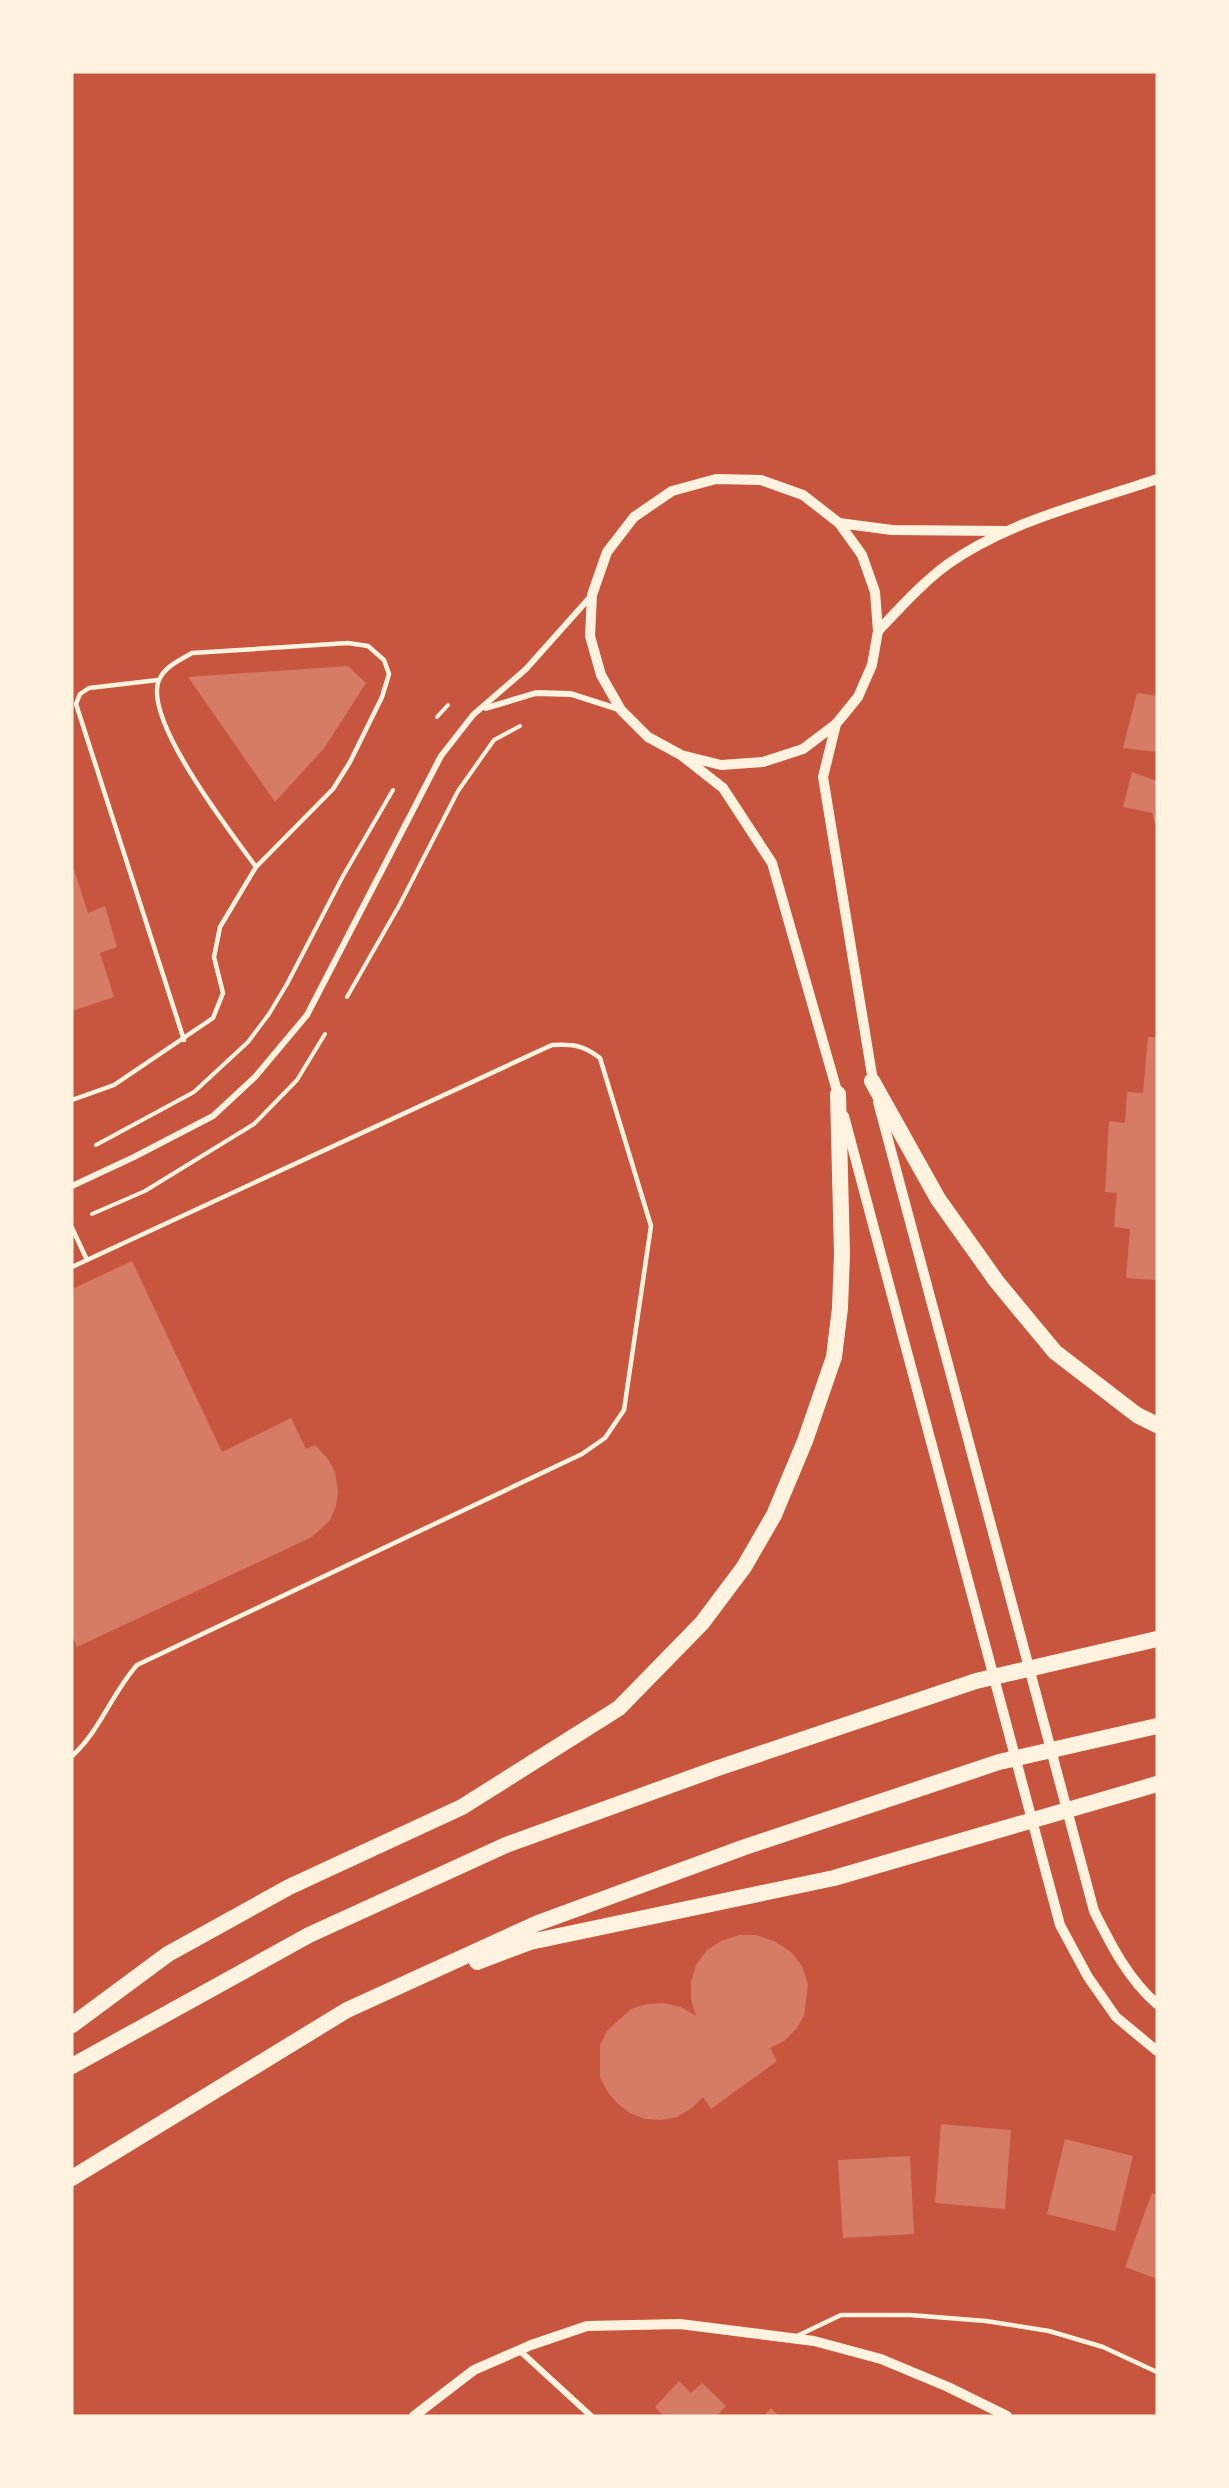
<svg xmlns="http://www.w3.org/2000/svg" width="1229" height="2488" font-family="'PT Sans',sans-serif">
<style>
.building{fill:#d67c66}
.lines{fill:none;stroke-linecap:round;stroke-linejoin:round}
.path{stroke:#fff3e0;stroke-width:4}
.service{stroke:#fff3e0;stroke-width:4.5}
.minor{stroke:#fff3e0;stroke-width:6}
.tertiary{stroke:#fff3e0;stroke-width:10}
.trunk{stroke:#fff3e0;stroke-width:16}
</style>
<rect width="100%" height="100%" fill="#c8553d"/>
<g class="building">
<polygon points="348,666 366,683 325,747 275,802 188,677"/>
<polygon points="1137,693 1157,696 1157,752 1123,748"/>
<polygon points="1132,772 1157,781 1157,824 1155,824 1152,813 1123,807"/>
<polygon points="72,863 88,913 105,906 117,947 100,953 114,997 72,1011"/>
<polygon points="1148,1037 1157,1037 1157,1280 1126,1278 1130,1229 1114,1227 1117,1193 1105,1192 1109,1121 1125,1123 1127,1092 1143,1093"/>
<polygon points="132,1261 222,1452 291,1418 306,1449 315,1445 328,1459 335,1472 338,1492 336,1506 330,1520 312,1537 77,1647 72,1636 72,1289"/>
<polygon points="739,1935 756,1935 774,1941 791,1952 802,1966 808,1984 804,2016 796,2029 784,2041 770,2048 777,2061 711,2109 703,2097 692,2108 677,2117 661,2120 645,2119 630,2113 617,2103 607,2091 600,2077 600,2045 607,2031 631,2009 647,2004 664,2003 681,2007 696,2016 691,1999 691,1982 696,1965 707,1950 721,1941"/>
<polygon points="941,2124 1011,2130 1005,2209 935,2203"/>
<polygon points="1065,2139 1133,2156 1115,2231 1047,2214"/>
<polygon points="910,2156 914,2234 843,2238 838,2160"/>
<polygon points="1152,2193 1157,2195 1157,2279 1125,2267"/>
<polygon points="679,2381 691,2393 702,2383 726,2406 717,2416 664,2416 655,2407"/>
<polygon points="771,2408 779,2416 764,2416"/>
</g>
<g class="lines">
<g class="path">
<polyline points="437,717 448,705"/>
<polyline points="347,997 400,904 458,791 494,740 520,726"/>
<polyline points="96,1145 194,1092 248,1042 269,1014 287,984 343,876 393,790"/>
<polyline points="92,1214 145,1191 254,1124 297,1080 325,1034"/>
</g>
<g class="service">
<polyline points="158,680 89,688 80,694 76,704 184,1040"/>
<path d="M72 1100 114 1085 213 1018 223 993 214 957 220 927 256 867 333 789 350 762 382 697 389 674 384 660 368 646 348 643 192 653C180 660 166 666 160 678 139 716 233 835 256 867"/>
<path d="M72 1228 87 1260 552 1045C573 1044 583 1045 600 1058L651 1226 624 1410 605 1438 582 1454 137 1665C112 1693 100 1731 72 1756"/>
<polyline points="72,1267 87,1260"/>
<polyline points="797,2336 841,2315 910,2315 986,2321 1049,2331 1103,2347 1157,2372"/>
</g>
<g class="minor">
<polyline points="486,708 536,693 571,694 621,710"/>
<polyline points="72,1186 134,1157 213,1116 255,1077 307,1015 441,756 473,715 526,669 592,595"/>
<polyline points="519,2350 591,2416"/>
</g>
<g class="tertiary">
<polyline points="839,523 892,530 1004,531"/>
<path d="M878 631C900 608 922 583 948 564 1009 521 1087 503 1157 479"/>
<polyline points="836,724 823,777 874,1087"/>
<polyline points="681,755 721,765 763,762 803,749 836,724 858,697 872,665 878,631 875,592 862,555 839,523 803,495 761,480 716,479 672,491 634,517 607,552 592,595 590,636 601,675 621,710 648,737 681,755 723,788 772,863 839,1098"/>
<path d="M878 1102 1094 1911C1111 1945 1128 1979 1157 2004"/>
<polyline points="844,1116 1060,1925 1088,1977 1116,2017 1157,2051"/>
<polyline points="414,2416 474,2370 531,2345 587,2326 680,2324 814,2341 881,2359 948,2387 1007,2416"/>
</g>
<g class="trunk">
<polyline points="872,1081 938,1199 997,1282 1055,1352 1137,1415 1157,1425"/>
<polyline points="477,1962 530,1942 834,1878 1157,1784"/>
<polyline points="72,2025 168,1954 289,1887 462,1807 619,1708 702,1623 744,1567 774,1515 805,1441 834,1357 840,1308 842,1254 838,1094"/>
<polyline points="72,2066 309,1935 506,1845 718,1768 976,1681 1157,1639"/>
<polyline points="72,2178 347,2010 538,1923 745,1847 999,1762 1157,1726"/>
</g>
</g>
<rect width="1229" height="2488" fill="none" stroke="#fff3e0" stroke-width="147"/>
</svg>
